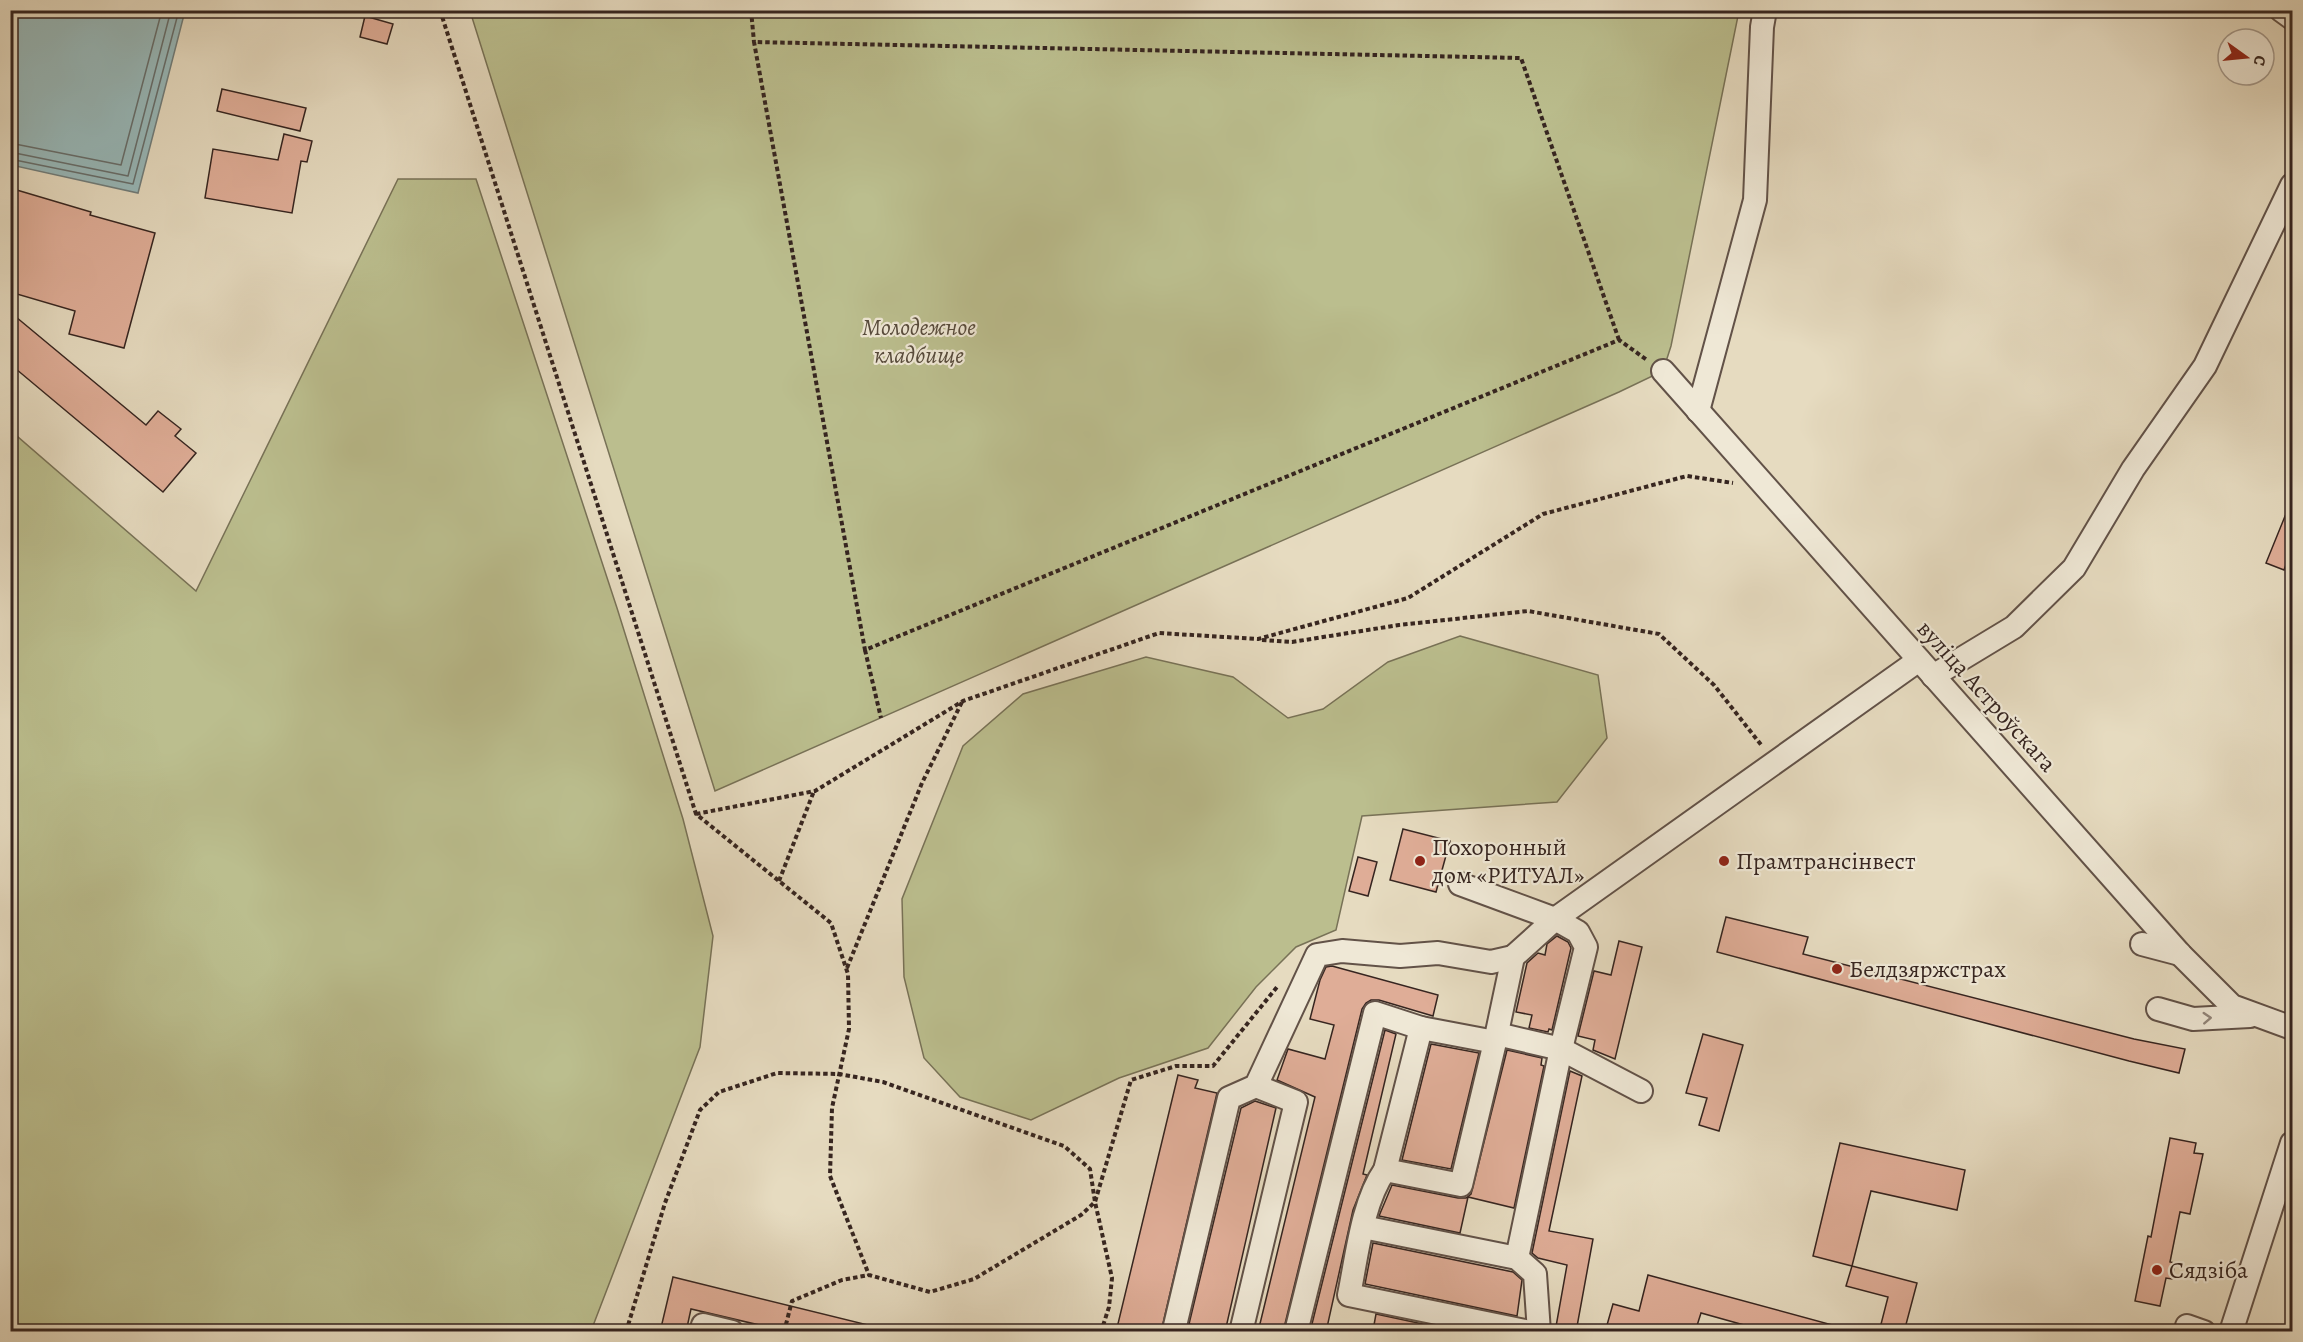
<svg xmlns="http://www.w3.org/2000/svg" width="2303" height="1342" font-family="Alegreya,serif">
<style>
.green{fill:#bbbe8e;stroke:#787257;stroke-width:1.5}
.water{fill:#98b9ba;stroke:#717e7c;stroke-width:1.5}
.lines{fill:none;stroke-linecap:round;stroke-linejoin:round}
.shore{stroke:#676f6d;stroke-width:1.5}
.building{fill:#dfad97;stroke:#362520;stroke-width:1.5}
.minor-casing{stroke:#625248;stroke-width:26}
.path{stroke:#362520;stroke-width:4;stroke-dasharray:4.5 3;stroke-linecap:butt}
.minor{stroke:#efe8d6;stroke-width:22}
.oneway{stroke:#92867b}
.poi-dot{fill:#8f2418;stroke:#efe8d6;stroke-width:2}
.labels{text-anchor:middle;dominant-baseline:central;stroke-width:4.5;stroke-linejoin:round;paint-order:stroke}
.park-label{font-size:24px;font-style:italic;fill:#574b3c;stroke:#efe8d6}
.street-label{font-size:24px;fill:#362520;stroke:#efe8d6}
.poi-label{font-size:24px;fill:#362520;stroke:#efe8d6;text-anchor:start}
</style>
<rect width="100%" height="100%" fill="#e6dbc0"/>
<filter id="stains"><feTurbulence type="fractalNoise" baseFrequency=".00333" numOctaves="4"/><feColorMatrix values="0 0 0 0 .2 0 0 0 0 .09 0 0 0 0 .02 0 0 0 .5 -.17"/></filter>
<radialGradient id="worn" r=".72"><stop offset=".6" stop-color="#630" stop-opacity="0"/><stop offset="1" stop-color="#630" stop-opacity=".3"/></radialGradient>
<g class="green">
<polygon points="470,11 1739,11 1671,346 1663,371 1619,392 715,791"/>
<polygon points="398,179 476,179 617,608 683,819 713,936 700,1047 591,1331 11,1331 11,431 196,591"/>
<polygon points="1460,636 1598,675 1607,738 1557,802 1362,816 1336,930 1296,947 1256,987 1208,1048 1119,1078 1031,1120 960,1097 924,1058 904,977 902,899 963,746 1023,694 1146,657 1233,677 1288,718 1323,709 1388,662"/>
</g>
<polygon class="water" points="11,10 185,11 138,193 11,165"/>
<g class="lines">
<g class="shore">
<polyline points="10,143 121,165 162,10"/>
<polyline points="10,152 128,176 171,10"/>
<polyline points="10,159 133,184 179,10"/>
</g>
</g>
<g class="building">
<polygon points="365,16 393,24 387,44 360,37"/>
<polygon points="222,89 306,108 300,131 217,111"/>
<polygon points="284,134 312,141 307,162 301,161 292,213 205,198 213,149 278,160"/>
<polygon points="10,188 91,212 90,215 155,233 124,348 69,334 75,311 10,292"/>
<polygon points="10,312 146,425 158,411 181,429 175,436 196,453 163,492 10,364"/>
<polygon points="2292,499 2292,548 2284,570 2266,563"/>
<polygon points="1403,829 1450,841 1436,892 1390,880"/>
<polygon points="1358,857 1377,862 1368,896 1349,891"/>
<polygon points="1726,917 1808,937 1803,954 2134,1039 2185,1049 2179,1073 2129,1061 1717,952"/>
<polygon points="1557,936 1568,942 1571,948 1552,1030 1549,1029 1548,1032 1529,1028 1532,1015 1516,1012 1527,963 1538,953 1545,955 1547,944"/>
<polygon points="1619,941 1642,947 1615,1059 1593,1050 1595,1040 1578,1036 1594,971 1611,975"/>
<polygon points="1332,966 1438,995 1433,1016 1379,1000 1371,1000 1366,1003 1362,1009 1283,1332 1258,1332 1315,1097 1277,1080 1288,1049 1325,1059 1334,1025 1310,1019 1320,980 1326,967"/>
<polygon points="1385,1030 1396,1034 1363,1174 1367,1175 1353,1210 1326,1332 1310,1332"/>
<polygon points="1703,1034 1743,1045 1719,1131 1699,1125 1707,1098 1686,1093"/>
<polygon points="1431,1044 1479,1053 1451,1169 1402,1160"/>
<polygon points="1507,1050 1542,1058 1541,1065 1544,1066 1514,1208 1468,1197 1460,1233 1379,1216 1392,1185 1458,1198 1466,1198 1471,1194"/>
<polygon points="1570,1071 1582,1076 1549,1231 1593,1239 1576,1332 1555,1332 1567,1265 1538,1258 1532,1253"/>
<polygon points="1178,1075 1198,1080 1195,1088 1217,1093 1161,1332 1116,1332"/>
<polygon points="1255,1101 1276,1108 1225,1332 1223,1332 1189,1324 1241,1108"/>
<polygon points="2170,1138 2196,1143 2194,1153 2203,1154 2190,1214 2180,1212 2170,1262 2175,1263 2172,1279 2166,1278 2160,1306 2135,1301 2148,1236 2151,1237"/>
<polygon points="1840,1143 1965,1170 1957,1210 1871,1191 1852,1266 1813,1256"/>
<polygon points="1373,1243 1513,1272 1522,1280 1517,1316 1365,1284"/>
<polygon points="1852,1266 1917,1283 1904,1332 1879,1332 1888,1297 1846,1286"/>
<polygon points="1648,1275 1836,1326 1835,1332 1769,1332 1701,1313 1695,1332 1605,1332 1613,1304 1639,1311"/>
<polygon points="673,1277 868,1325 867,1332 789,1332 691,1309 686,1332 660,1332"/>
<polygon points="1376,1314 1460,1332 1406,1332 1374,1325"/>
</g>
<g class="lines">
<g class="minor-casing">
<g id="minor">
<polyline points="2281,10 2292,18"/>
<polyline points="1663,371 2180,954 2232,1006 2292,1028"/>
<polyline points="1698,411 1755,200 1762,27 1765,10"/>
<polyline points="1933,676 2014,627 2074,568 2133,469 2205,366 2292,185"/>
<polyline points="1460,884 1555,919 1578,932 1586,947 1561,1049 1517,1258"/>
<polyline points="2142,944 2180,954"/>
<polyline points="2158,1009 2193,1019 2250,1016"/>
<path d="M1421 1028 1385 1170C1362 1203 1357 1256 1349 1295L1530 1332"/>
<polyline points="1497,1034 1561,1049 1641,1091"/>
<polyline points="1385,1170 1461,1185 1495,1042 1513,957 1555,919 1919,660"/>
<polyline points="1363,1227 1517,1258 1535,1274 1539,1332"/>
<polyline points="2187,1326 2204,1332"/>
<polyline points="701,1332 703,1325 732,1332"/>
<polyline points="1179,1332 1174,1330 1229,1098 1256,1086 1317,955 1342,951 1400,956 1438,953 1491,962 1513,957"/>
<polyline points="1241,1332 1296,1102 1256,1086"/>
<polyline points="1296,1332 1375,1013 1421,1028 1495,1042"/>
<polyline points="2231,1332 2292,1143"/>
</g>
</g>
<g class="path">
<polyline points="440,10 696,814 831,923 848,974 849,1029 832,1108 830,1176 869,1275 930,1292 974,1279 1081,1215 1095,1202 1131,1080 1176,1066 1213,1066 1277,987"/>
<polyline points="751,10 754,42"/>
<polyline points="1619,340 1521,58 754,42 865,650 1619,340 1647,360"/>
<polyline points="1262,640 1292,642 1399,625 1528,611 1659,634 1714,685 1762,746"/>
<polyline points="865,650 881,718"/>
<polyline points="696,814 815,791 963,701 1159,633 1258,639 1408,598 1543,514 1687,476 1733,483"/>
<polyline points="779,881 814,791"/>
<polyline points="847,968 922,783 962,702"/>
<polyline points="626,1332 665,1203 700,1110 719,1092 777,1073 839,1074 883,1082 1064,1146 1090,1169 1095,1202 1112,1278 1109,1307 1101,1332"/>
<polyline points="784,1332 792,1301 842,1280 869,1275"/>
</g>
<use href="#minor" class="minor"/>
</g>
<defs><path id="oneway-chevron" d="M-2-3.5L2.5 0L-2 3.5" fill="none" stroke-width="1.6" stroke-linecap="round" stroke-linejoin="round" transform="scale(1.5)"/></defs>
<use class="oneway" href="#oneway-chevron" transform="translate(2207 1018) rotate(-3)"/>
<g class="poi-dot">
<circle cx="1420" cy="861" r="6"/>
<circle cx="1724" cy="861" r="6"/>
<circle cx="1837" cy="969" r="6"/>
<circle cx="2157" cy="1270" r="6"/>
</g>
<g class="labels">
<g class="park-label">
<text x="919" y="327">Молодежное<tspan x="919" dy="28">кладбище</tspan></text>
</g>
<g class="street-label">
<text transform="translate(1987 696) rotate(48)">вуліца Астроўскага</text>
</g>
<g class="poi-label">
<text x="1432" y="847">Похоронный<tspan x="1432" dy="28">дом «РИТУАЛ»</tspan></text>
<text x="1736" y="861">Прамтрансінвест</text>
<text x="1849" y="969">Белдзяржстрах</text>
<text x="2169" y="1270">Сядзіба</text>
</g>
</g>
<rect width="2303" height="1342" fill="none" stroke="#e6dbc0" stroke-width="36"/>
<rect x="12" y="12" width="2279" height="1318" fill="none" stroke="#362520" stroke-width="3"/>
<rect x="18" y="18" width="2267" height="1306" fill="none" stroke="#362520" stroke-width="1.5"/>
<g transform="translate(2246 57) rotate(105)"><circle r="28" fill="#efe8d6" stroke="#a59a8d" stroke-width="1.5"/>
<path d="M0-4.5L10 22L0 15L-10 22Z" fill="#8f2418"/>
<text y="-9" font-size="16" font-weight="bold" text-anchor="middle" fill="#362520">С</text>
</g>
<rect width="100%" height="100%" filter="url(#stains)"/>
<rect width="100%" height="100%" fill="url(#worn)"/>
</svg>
